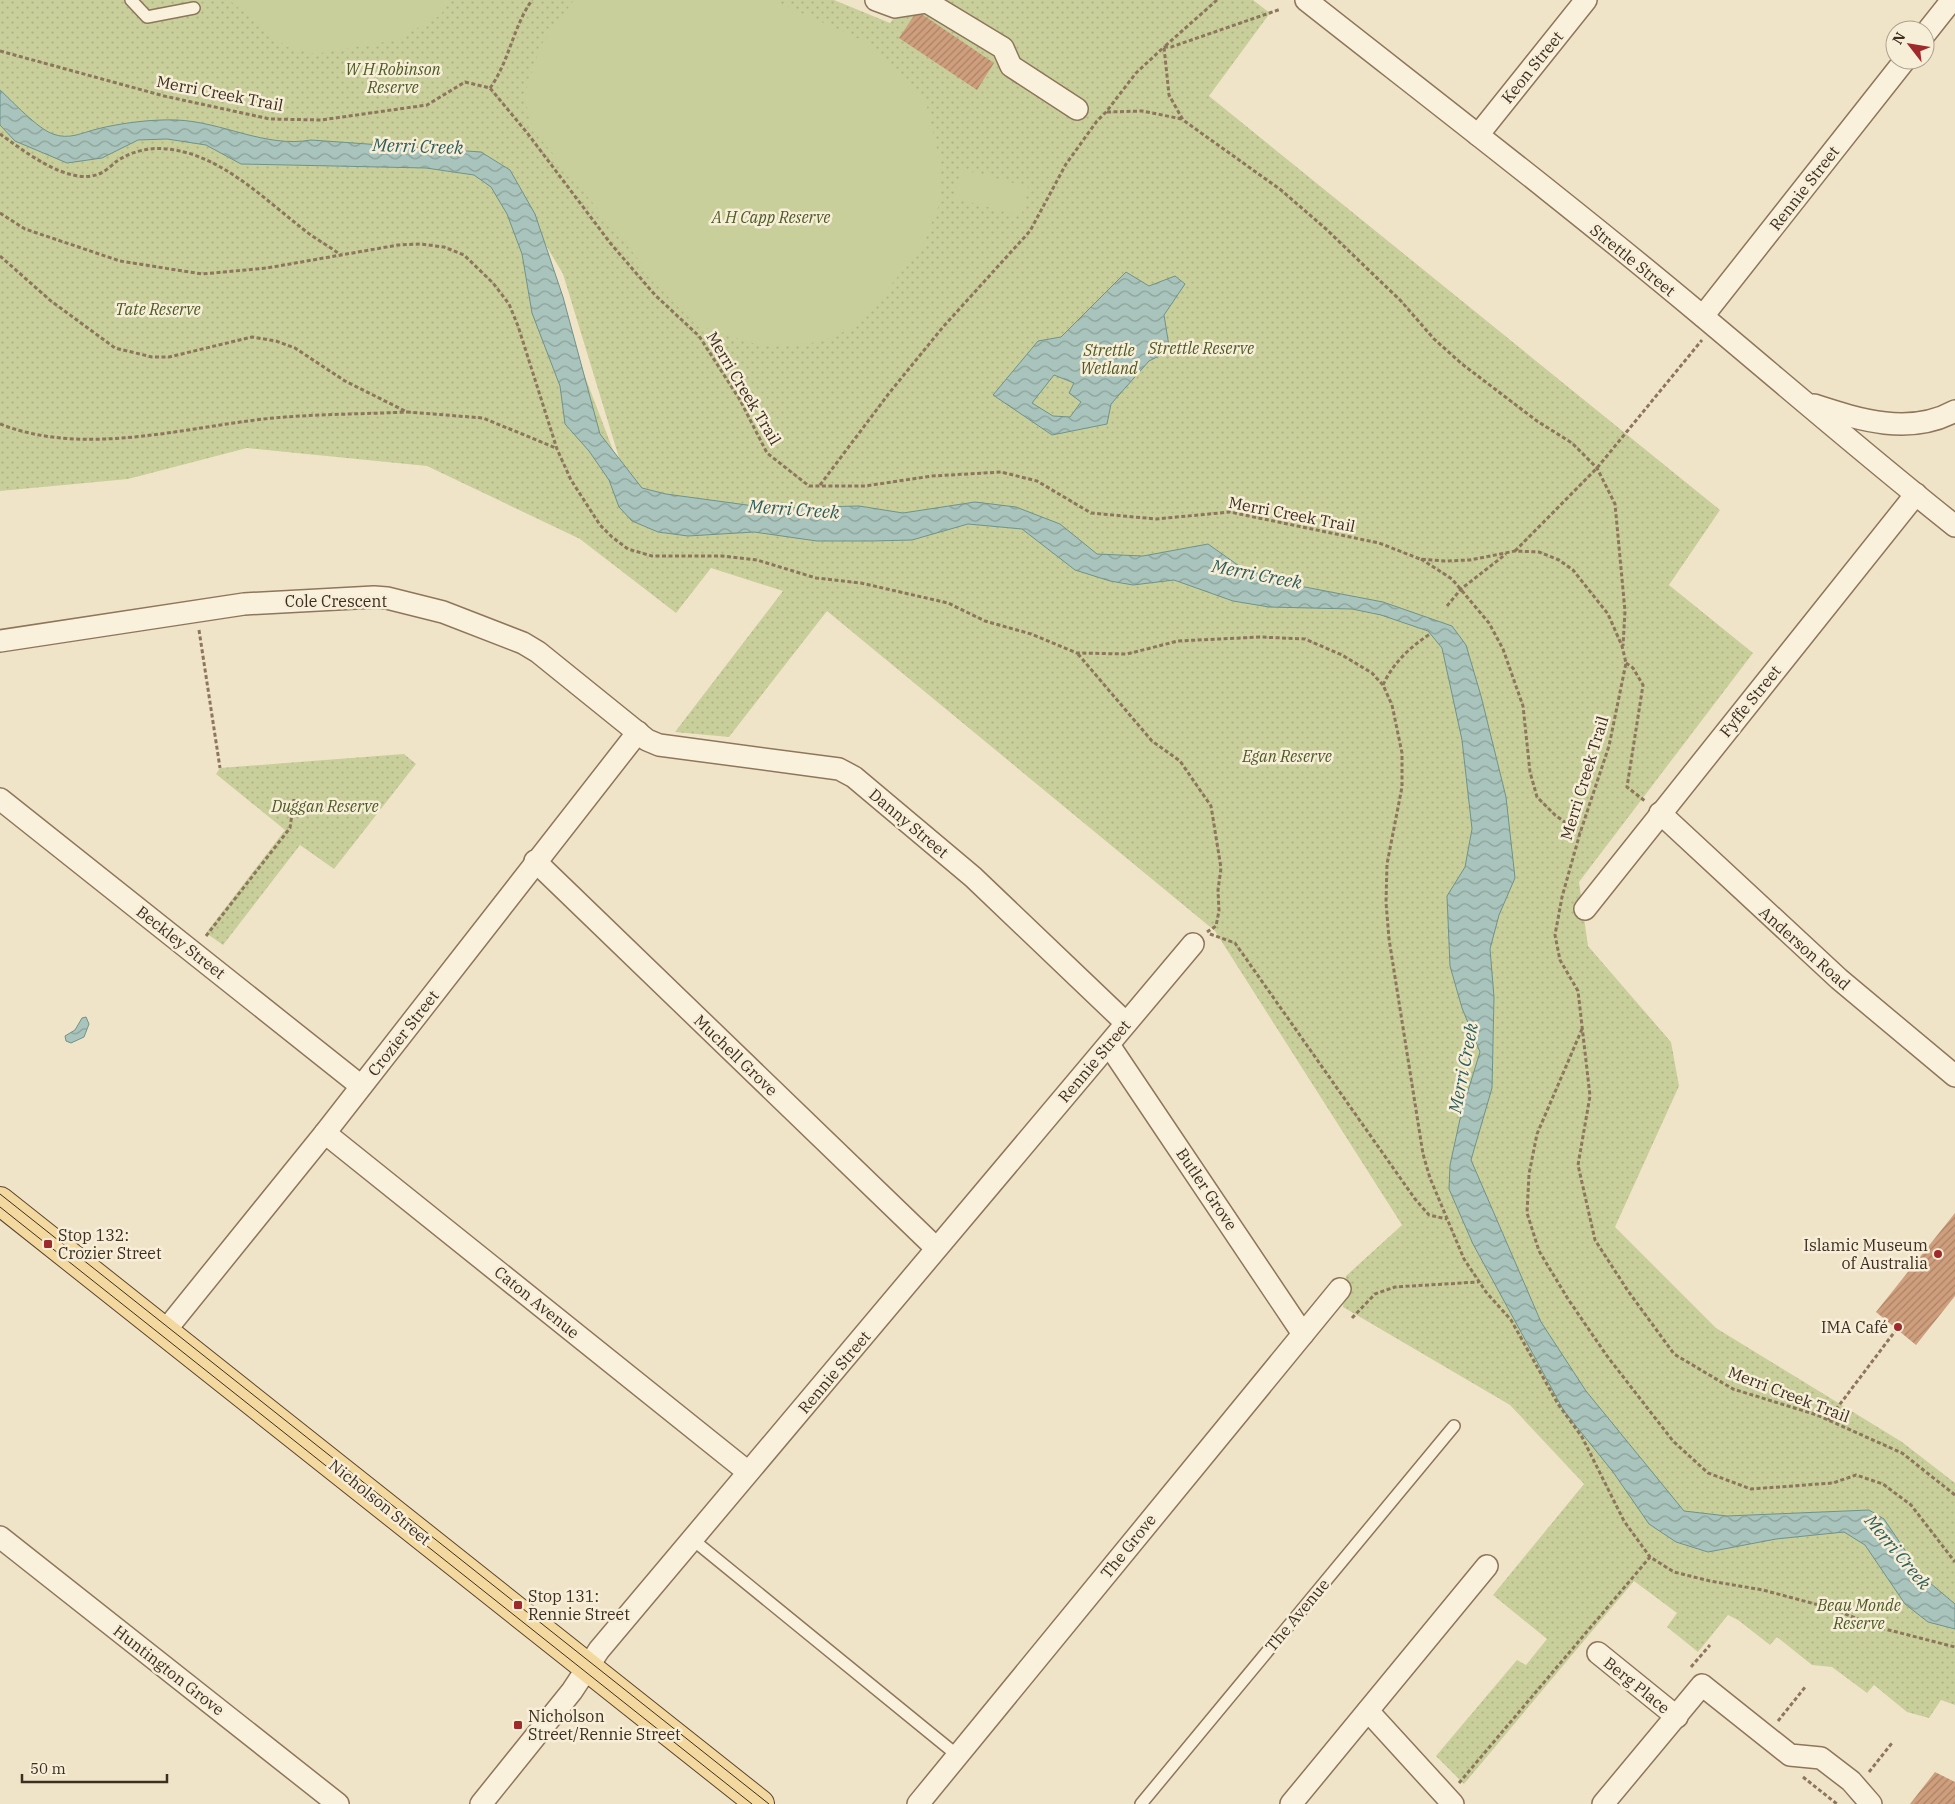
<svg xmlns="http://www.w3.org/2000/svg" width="1955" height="1804" font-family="'IBM Plex Serif',serif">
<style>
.park{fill:url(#park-dots);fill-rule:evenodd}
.pitch{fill:#c9cf9b}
.water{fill:url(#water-waves);stroke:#6f938a;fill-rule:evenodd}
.building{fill:url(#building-hatch)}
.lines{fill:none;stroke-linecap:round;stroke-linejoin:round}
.lane-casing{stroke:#8d765c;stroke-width:14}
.street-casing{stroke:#8d765c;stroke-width:24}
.primary-casing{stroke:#5b4430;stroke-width:30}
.path{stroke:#8d765c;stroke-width:3;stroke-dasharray:4 2.5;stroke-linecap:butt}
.lane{stroke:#faf1dc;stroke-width:11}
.street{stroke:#faf1dc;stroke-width:21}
.primary{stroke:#f3d9a0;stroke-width:28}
.tram{stroke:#3d2e20;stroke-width:1}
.poi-dot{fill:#9e2a2b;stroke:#f7eed8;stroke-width:2}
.labels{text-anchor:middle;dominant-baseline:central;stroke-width:5;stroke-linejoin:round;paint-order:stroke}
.street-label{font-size:16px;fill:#3d2e20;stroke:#f7eed8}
.park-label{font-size:16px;font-style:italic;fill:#4d5a26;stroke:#f7eed8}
.poi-label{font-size:16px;fill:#3d2e20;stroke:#f7eed8;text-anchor:start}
.water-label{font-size:18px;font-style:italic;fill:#2f5d5a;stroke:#f7eed8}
</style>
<defs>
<pattern id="park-dots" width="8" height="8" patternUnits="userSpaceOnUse" patternTransform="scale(1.25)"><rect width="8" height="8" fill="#c9cf9b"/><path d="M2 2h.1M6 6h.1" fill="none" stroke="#aeb285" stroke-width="1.8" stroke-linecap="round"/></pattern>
<pattern id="water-waves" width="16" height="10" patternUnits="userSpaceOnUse" patternTransform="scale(1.25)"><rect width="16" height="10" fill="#a9c4bc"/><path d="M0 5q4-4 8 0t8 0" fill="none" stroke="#8ba098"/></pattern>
<pattern id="building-hatch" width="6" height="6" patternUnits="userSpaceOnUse" patternTransform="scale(1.25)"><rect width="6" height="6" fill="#cf9f7d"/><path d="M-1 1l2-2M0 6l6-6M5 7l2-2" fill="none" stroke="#a98266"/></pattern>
</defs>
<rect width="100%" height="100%" fill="#f0e4c8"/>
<g class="park">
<path d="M0 0H834L890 23 908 0H1253L1270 13 1209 96 1720 510 1669 585 1753 653 1579 882 1588 946 1671 1042 1679 1086 1615 1227 1716 1328 1902 1442 1955 1483V1705L1941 1700 1929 1718 1907 1712 1874 1685 1867 1693 1832 1667 1812 1665 1777 1637 1770 1645 1738 1620 1728 1615 1698 1652 1667 1627 1677 1613 1634 1581 1464 1784 1436 1756 1517 1660 1526 1665 1547 1639 1493 1595 1584 1484 1510 1405 1343 1307 1346 1276 1402 1225 1215 931 827 611 729 737 675 732 783 591 711 568 676 613 580 539 427 466 247 448 128 479 0 491ZM515 193 563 274 627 484H626Z"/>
<polygon points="404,754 416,764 334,869 300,845 223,945 206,933 285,830 216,774 220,768"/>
</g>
<g class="pitch">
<polygon points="229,0 449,0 441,15 396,40 315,54 287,47"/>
<polygon points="574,0 773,0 870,44 925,98 941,166 939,205 922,247 873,307 846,331 819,342 792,345 759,345 699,326 672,301 533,129 524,96 541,45"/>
<polygon points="961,169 1028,187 1021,216 954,198"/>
</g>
<g class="water">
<path d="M0 90C12 101 38 129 53 134 69 140 81 133 97 129 121 123 152 119 177 120 223 122 265 148 311 140L481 152 510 170 535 214 563 297 600 434 642 488 666 494 769 508 859 506 903 513 975 502 1016 507 1060 524 1097 554 1143 556 1208 544 1242 568 1289 584 1383 602 1452 626 1466 645 1481 696 1506 797 1515 878 1499 915 1490 949 1494 997 1492 1088 1471 1160 1541 1322 1586 1391 1684 1511 1727 1516 1869 1510 1884 1519 1923 1577 1955 1604V1629L1928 1622 1905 1604 1865 1545 1844 1532 1776 1539 1708 1552 1676 1542 1649 1524 1613 1472 1564 1411 1473 1244 1449 1189 1450 1165 1462 1110 1480 1052 1462 1008 1450 966 1447 896 1465 867 1472 829 1462 740 1442 648 1428 631 1381 615 1352 609 1269 607 1233 601 1174 580 1133 585 1110 581 1075 570 1022 529 968 524 912 540 872 541H817L754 532 688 536 658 532 632 521 619 507 609 480 589 451 565 424 560 386 532 313 522 254 507 214 491 187 474 175 426 168 241 164 206 145 167 139 138 140 102 158 67 163 15 141 0 125Z"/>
<path d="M1126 272 1149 286 1175 276 1185 284 1164 315 1169 346 1161 355 1149 361 1111 404 1107 424 1052 435 993 395 1038 341 1061 337ZM1054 375 1074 383 1069 393 1081 402 1070 417 1053 416 1032 403Z"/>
<polygon points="86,1017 89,1024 84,1037 71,1043 66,1041 65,1036 75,1030 82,1018"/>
</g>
<g class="building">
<polygon points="917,11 994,63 977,90 899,38"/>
<polygon points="1955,1213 1955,1296 1916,1345 1876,1312"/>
<polygon points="1935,1772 1955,1782 1955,1804 1910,1804"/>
</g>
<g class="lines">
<g class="lane-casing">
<g id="lane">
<polyline points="131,0 147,17 194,8"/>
<polyline points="692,1539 957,1755"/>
<polyline points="1141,1804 1454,1426"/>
</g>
</g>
<g class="street-casing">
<g id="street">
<polyline points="876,0 895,7 927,2 1003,48 1011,66 1077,109"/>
<path d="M1306 0C1438 104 1571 206 1700 314 1785 385 1868 457 1955 526"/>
<polyline points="1925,34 1952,0"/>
<polyline points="1478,135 1586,0"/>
<polyline points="1703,316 1905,60"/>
<path d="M1814 405C1860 420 1910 436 1955 411"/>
<polyline points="0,641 244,604 374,597 387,598 443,612 523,643 538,652 647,740 659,745 839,769 854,777 973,877 1126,1023"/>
<polyline points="0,799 361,1086"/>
<polyline points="1660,813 1839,979 1955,1076"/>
<polyline points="535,861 936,1248"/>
<polyline points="1585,909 1916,494"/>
<polyline points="1109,1045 1303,1334"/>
<polyline points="325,1133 748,1472"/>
<polyline points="165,1331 325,1133 638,732"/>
<polyline points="0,1537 338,1804"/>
<polyline points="1598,1653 1677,1717"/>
<polyline points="1368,1711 1453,1804"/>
<polyline points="481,1804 572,1691 599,1650 1193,944"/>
<polyline points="918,1804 1340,1289"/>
<polyline points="1291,1804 1487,1566"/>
<polyline points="1603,1804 1702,1685 1790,1755 1821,1758 1851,1781 1871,1804"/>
</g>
</g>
<g class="primary-casing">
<polyline id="primary" points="0,1201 760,1804"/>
</g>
<g class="path">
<polyline points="1217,0 1164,47 1169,95 1183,120 1281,190 1326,229 1401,301 1434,339 1462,364 1537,421 1572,443 1597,468 1615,504 1625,611 1623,646"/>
<polyline points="0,51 164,96 270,119 321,120 427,105 465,82 490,88 528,134 611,244 655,295 699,336 740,400 767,453 809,486 865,486 932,476 1001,472 1037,481 1091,513 1156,519 1230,512 1379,543 1420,559 1445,561 1470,560 1515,551 1539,552 1559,560 1573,570 1608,614 1622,646 1626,663 1609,746 1580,833 1562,897 1555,935 1560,960 1578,991 1590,1096 1578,1165 1595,1240 1628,1291 1674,1354 1733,1389 1817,1415 1902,1453 1955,1495"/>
<path d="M490 88C509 62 513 27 532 0"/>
<polyline points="1107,112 1142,111 1182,119"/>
<path d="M0 134C24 151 68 186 99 174 105 172 112 165 117 161 132 151 150 147 168 149 221 155 263 198 303 229 315 239 329 246 341 255"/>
<polyline points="0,213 25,229 120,261 202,274 267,268 398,245 420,244 444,247 464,255 493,283 509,304 518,326 557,449 571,480 600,525 612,537 628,549 652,556 722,556 757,560 816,578 861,583 948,603 985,621 1031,634 1077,653 1127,654 1178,641 1260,637 1305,639 1342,655 1372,673 1383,685 1392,705 1402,753 1402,787 1387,864 1386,902 1389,939 1423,1154 1430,1178 1464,1259 1486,1292 1511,1320 1558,1404 1582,1437 1624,1521 1650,1557"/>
<polyline points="0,256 51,301 115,348 152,357 169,357 252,337 276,341 295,348 345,381 407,412 483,418 556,448"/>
<path d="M0 424C90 459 192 424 285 417 325 414 366 414 407 412"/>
<polyline points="820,485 890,392 943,327 1030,231 1066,164 1097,121 1106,112 1136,73 1164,47 1171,47 1281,9"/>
<polyline points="1515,551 1597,468 1702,340"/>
<polyline points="1421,559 1452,579 1489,623 1503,649 1523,706 1530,772 1537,797 1555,815 1580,833"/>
<polyline points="1447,606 1461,589 1506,554"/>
<polyline points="199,630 220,768"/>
<polyline points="1078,654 1152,741 1180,761 1211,806 1221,868 1218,890 1219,911 1216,926 1207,932"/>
<polyline points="1626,663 1633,668 1643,685 1627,787 1645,801"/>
<path d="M1383 685C1393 663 1410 647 1430 634"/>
<polyline points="1210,934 1235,943 1415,1199 1429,1215 1447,1219"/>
<polyline points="206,936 290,828 294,799"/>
<polyline points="1582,1029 1537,1134 1529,1174 1527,1213 1539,1251 1568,1299 1607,1356 1673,1441 1708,1473 1751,1489 1833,1483 1856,1475 1883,1484 1911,1505 1955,1562"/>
<polyline points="1352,1318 1375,1294 1395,1287 1478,1282"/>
<polyline points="1828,1420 1896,1330"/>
<polyline points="1691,1667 1710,1645"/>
<polyline points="1778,1721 1806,1686"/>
<polyline points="1869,1772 1892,1743"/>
<polyline points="1803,1777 1837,1804"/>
<polyline points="1459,1783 1650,1557 1674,1572 1710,1581 1763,1590 1830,1608 1881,1628 1955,1647"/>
</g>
<use href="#lane" class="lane"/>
<use href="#street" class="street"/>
<use href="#primary" class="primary"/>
<g class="tram">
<polyline points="0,1194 769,1804"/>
<polyline points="0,1207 752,1804"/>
</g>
</g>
<g class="poi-dot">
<rect x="43" y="1239" width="10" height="10" rx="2.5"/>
<circle cx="1938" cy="1254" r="5"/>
<circle cx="1898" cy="1327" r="5"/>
<rect x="513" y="1600" width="10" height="10" rx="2.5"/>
<rect x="513" y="1720" width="10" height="10" rx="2.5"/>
</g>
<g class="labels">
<g class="street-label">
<text transform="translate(1532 67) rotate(-51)">Keon Street</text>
<text transform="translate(220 93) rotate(11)">Merri Creek Trail</text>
<text transform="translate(1804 188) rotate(-52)">Rennie Street</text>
<text transform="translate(1633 260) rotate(39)">Strettle Street</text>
<text transform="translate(744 388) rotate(59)">Merri Creek Trail</text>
<text transform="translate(1292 514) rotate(11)">Merri Creek Trail</text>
<text x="336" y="601">Cole Crescent</text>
<text transform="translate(1750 701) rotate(-51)">Fyffe Street</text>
<text transform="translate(1584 778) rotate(-73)">Merri Creek Trail</text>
<text transform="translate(909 823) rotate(40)">Danny Street</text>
<text transform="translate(181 942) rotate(38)">Beckley Street</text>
<text transform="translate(1805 948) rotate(42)">Anderson Road</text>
<text transform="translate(403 1033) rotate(-52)">Crozier Street</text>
<text transform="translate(736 1055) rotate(44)">Muchell Grove</text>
<text transform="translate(1094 1061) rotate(-50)">Rennie Street</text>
<text transform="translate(1207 1189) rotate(56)">Butler Grove</text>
<text transform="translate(537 1302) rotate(39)">Caton Avenue</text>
<text transform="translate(834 1372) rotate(-50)">Rennie Street</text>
<text transform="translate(1789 1394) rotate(21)">Merri Creek Trail</text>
<text transform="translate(380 1502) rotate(39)">Nicholson Street</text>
<text transform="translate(1128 1546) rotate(-51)">The Grove</text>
<text transform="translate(1297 1615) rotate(-50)">The Avenue</text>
<text transform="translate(169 1670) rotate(38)">Huntington Grove</text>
<text transform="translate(1637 1685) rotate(39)">Berg Place</text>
</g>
<g class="park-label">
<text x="393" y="69">W H Robinson<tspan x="393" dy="18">Reserve</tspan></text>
<text x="771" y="217">A H Capp Reserve</text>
<text x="158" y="309">Tate Reserve</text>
<text x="1201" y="348">Strettle Reserve</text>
<text x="1109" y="350">Strettle<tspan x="1109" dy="18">Wetland</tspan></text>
<text x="1287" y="756">Egan Reserve</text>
<text x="325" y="806">Duggan Reserve</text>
<text x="1859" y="1605">Beau Monde<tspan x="1859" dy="18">Reserve</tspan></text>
</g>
<g class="poi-label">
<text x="58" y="1235">Stop 132:<tspan x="58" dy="18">Crozier Street</tspan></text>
<text x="1928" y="1245" text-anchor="end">Islamic Museum<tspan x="1928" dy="18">of Australia</tspan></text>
<text x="1888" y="1327" text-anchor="end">IMA Café</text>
<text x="528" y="1596">Stop 131:<tspan x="528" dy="18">Rennie Street</tspan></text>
<text x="528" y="1716">Nicholson<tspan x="528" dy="18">Street/Rennie Street</tspan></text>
</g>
<g class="water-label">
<text transform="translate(418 146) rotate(2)">Merri Creek</text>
<text transform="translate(794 509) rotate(4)">Merri Creek</text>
<text transform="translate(1257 574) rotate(11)">Merri Creek</text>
<text transform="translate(1463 1068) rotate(-79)">Merri Creek</text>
<text transform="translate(1898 1552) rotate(50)">Merri Creek</text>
</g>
</g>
<g transform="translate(1910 45) rotate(301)"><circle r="24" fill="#f7eed8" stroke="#ada18e"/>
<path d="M0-4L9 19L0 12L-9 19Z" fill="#9e2a2b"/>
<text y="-8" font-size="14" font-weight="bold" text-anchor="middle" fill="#3d2e20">N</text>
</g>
<path d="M22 1774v8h145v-8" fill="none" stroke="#3d2e20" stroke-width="2.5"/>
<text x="30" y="1774" font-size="15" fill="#3d2e20" stroke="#f7eed8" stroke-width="4" paint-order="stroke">50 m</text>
</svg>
